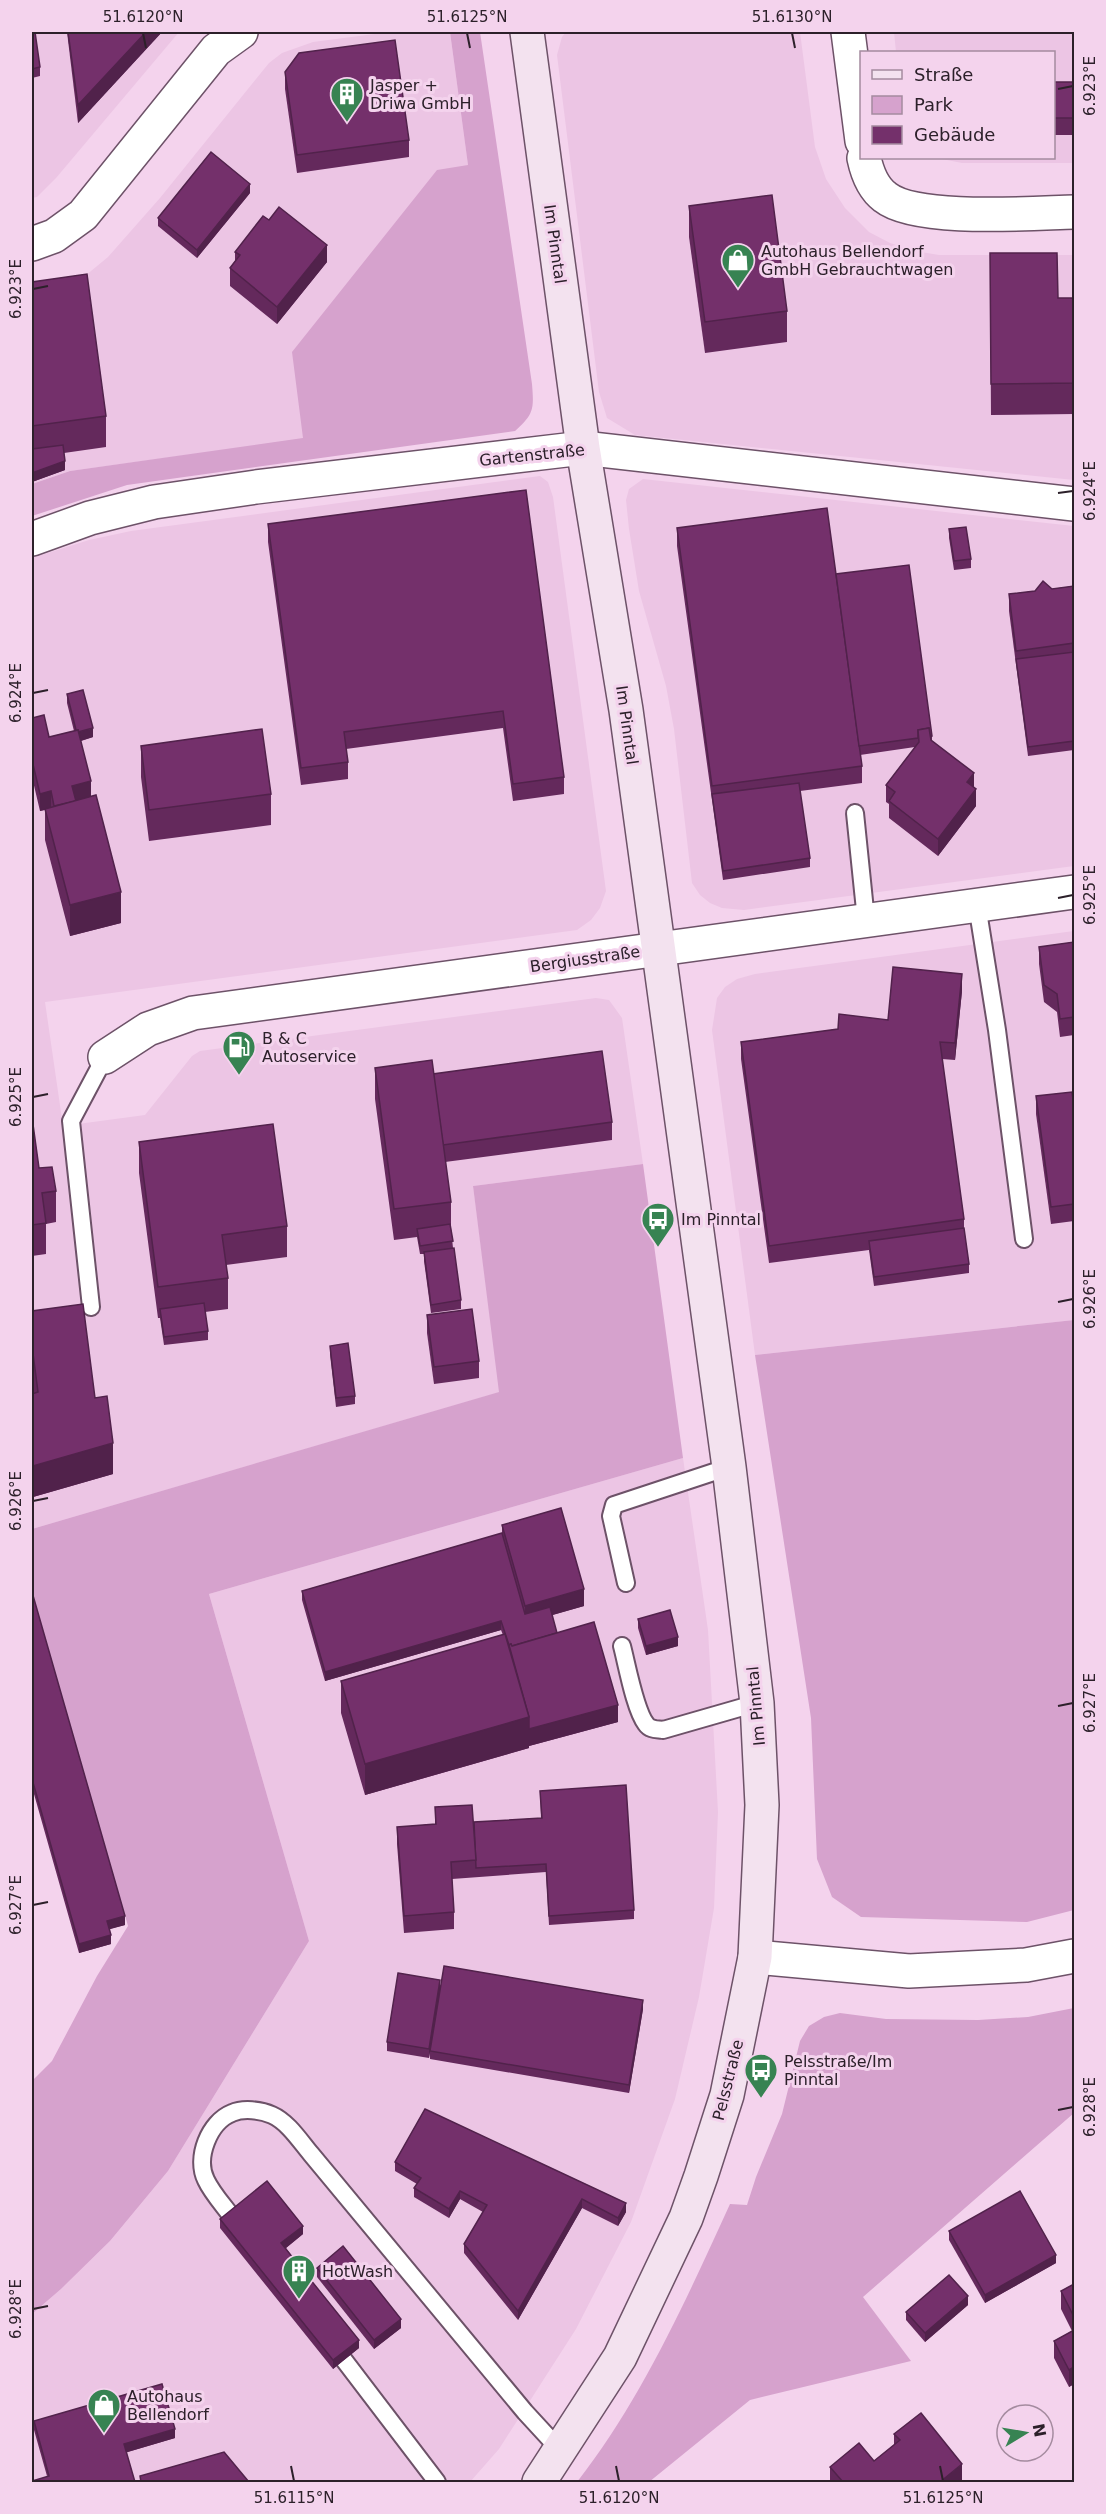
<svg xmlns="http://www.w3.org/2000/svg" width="1106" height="2514" font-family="'DejaVu Sans',sans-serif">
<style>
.built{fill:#ecc5e4}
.green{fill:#d6a2cd}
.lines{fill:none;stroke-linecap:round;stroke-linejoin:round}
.lane-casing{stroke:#6d5268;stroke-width:20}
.street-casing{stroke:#6d5268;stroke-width:36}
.secondary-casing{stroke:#6d5268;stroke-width:36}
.lane{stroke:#fff;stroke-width:16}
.street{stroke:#fff;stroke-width:33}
.secondary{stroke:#f3e2ef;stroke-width:33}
.wall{fill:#64295c}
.shaded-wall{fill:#51224b}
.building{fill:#74306b;stroke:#51224b;stroke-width:1.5}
.ticks{fill:none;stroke:#2c202a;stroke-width:2}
.labels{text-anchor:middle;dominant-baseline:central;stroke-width:6;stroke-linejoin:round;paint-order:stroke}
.poi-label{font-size:16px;fill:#2c202a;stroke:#f4d3ed;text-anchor:start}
.street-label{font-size:16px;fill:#2c202a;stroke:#f4d3ed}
.neatline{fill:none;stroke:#2c202a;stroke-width:2}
.ticks-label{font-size:15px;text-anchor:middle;fill:#2c202a}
</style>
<rect width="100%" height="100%" fill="#f4d3ed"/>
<g class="built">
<polygon points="32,32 179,32 56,178 37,197 32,198"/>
<polygon points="390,32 450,32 468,165 303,439 70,471 32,484 32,296 85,276 108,257 160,198 269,63 282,53 313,42"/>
<polygon points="566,32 800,32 815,147 826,179 845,208 869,232 890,243 915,251 939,255 1074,255 1074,480 635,435 607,418 599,392 557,55 562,37"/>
<polygon points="894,32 1074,32 1074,163 962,163 937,158 1054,158 1054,52 896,52"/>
<polygon points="540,476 548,482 553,497 606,891 600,908 591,920 577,930 45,1002 63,1126 145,1115 192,1056 200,1051 596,998 609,1000 622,1018 643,1164 473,1186 500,1392 32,1529 32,558 89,540 131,531"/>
<polygon points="643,479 1074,526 1074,866 744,910 722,908 710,903 700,895 692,883 674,729 666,686 639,591 629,529 626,500 629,489"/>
<polygon points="1074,931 1074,1320 755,1355 712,1030 717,998 725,987 737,979 755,974"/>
<polygon points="683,1458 708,1630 718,1812 714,1908 699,1997 675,2099 631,2222 576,2329 499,2449 470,2482 32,2482 32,2314 61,2289 110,2241 168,2171 309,1941 209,1594"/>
</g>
<g class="green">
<path d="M450 32H480L532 384C534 409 534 414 515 431L127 485 32 516V484L70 471 303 438 292 352 437 170 468 165Z"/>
<polygon points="643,1164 683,1458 209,1594 309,1941 168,2171 110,2241 61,2289 32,2314 32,2081 52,2061 97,1976 128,1926 32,1594 32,1529 499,1392 473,1186"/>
<polygon points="1074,1320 1074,1910 1027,1922 861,1917 832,1897 817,1859 811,1718 755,1355"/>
<path d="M1074 2008V2113L863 2297 911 2361 750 2400 649 2482H577C642 2399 686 2300 730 2204L747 2205 756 2177 782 2114 800 2041 809 2026 824 2017 840 2013 886 2019 978 2020 1028 2017Z"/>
</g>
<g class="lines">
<g class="lane-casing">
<g id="lane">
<polyline points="855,813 866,920"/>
<polyline points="977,905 997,1030 1024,1239"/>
<polyline points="91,1307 71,1121 105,1057"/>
<polyline points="626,1583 611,1516 614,1505 729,1467"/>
<path d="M622 1646C627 1665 635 1710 646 1724 650 1730 657 1729 663 1730L757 1703"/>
<path d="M232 2217C224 2206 212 2193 206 2180 195 2158 209 2122 232 2113 243 2108 261 2110 272 2115 288 2122 300 2141 311 2154L525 2412 560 2450"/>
<polyline points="344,2360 437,2482"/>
</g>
</g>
<g class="street-casing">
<g id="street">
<polyline points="848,32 862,141"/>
<path d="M864 158C867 172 873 188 885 197 916 222 1032 213 1074 212"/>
<polyline points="32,244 54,236 83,215 216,50 241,32"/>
<polyline points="32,539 90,518 154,502 256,487 583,448 1074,504"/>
<polyline points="105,1057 148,1029 193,1013 1074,892"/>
<polyline points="755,1957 909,1971 1026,1965 1074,1956"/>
</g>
</g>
<g class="secondary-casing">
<polyline id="secondary" points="527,32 583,448 626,710 729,1467 757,1703 762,1805 755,1957 727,2095 701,2176 686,2218 620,2357 539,2482"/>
</g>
<use href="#lane" class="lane"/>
<use href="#street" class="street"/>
<use href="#secondary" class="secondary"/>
</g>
<g class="wall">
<polygon points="32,32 40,67 40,76 32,78"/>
<polygon points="67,32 162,32 78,123"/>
<polygon points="285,72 409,140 409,157 297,173 285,89"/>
<rect x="1053" y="82" width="21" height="53"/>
<polygon points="250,193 197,258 158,226 158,218"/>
<polygon points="689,206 787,311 787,342 705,353 689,237"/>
<polygon points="235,252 327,262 277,324 230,286 230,268 235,261"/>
<polygon points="990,253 1058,298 1074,298 1074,414 991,415"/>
<polygon points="32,282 106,416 106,447 64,453 65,470 32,482"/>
<polygon points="526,490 564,777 564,794 513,801 503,728 346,749 348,762 348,779 301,785 268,542 268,524"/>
<polygon points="677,528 836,574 932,736 932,741 974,788 976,806 938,856 889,818 889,804 886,802 886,785 915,747 860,755 862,766 862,783 800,791 810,858 810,867 723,880 677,546"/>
<polygon points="949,529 971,559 971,568 954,570 949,538"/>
<polygon points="1074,586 1074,750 1028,756 1009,611 1009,594"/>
<polygon points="67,694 93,737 81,741 91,797 121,923 70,936 45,840 45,810 40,811 32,777 32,718 49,737 74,731 67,703"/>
<polygon points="141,746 271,794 271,825 149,841 141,777"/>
<polygon points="1074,942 1074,1035 1060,1037 1057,1012 1044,1002 1039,964 1039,947"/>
<polygon points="962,991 955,1060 942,1059 964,1219 964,1228 969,1264 969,1273 874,1286 869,1250 769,1263 741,1059 741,1042 838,1029 888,1020"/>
<polygon points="375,1068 433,1074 612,1122 612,1140 445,1162 451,1202 451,1228 453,1248 461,1300 461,1309 431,1313 424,1261 424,1254 420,1254 417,1237 394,1240 375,1099"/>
<polygon points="1036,1096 1074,1107 1074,1221 1051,1224 1036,1114"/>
<polygon points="32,1117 39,1168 56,1191 56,1222 46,1224 46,1254 32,1256"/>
<polygon points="139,1142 287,1226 287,1257 226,1265 228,1278 228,1309 205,1312 208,1331 208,1340 164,1345 160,1318 158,1318 139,1173"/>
<polygon points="32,1311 95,1398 113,1474 33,1497 32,1491 32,1394 34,1393 32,1377"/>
<polygon points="427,1315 479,1361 479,1378 434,1384 427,1333"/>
<polygon points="330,1346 355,1396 355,1404 336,1407 330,1354"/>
<polygon points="502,1525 584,1606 552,1615 557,1633 618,1722 529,1746 529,1748 365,1795 341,1713 341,1681 503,1635 501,1630 325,1681 302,1600 302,1591 502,1533"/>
<polygon points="32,1592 125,1925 109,1929 111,1944 79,1953 32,1787"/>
<polygon points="638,1619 678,1646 646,1655 638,1628"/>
<polygon points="540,1791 634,1910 634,1919 549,1925 546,1872 452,1879 454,1912 454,1929 404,1933 397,1844 397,1827 435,1824 435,1807 474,1822 541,1818"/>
<polygon points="440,1988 643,2009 629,2093 430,2059 430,2052 429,2058 387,2051 387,2042"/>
<polygon points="425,2109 626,2212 618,2226 582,2208 518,2320 464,2253 464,2244 483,2212 460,2199 449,2218 414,2197 414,2188 417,2184 395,2171 395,2162"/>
<polygon points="220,2219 303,2234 286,2248 359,2348 333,2369 220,2228"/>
<polygon points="949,2231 1056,2263 985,2303 949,2240"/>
<polygon points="317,2268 401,2328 374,2349 317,2277"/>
<polygon points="1074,2284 1074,2384 1069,2387 1054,2358 1054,2341 1072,2331 1061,2309 1061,2291"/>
<polygon points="968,2305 925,2342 906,2320 906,2312"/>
<polygon points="34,2421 175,2438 47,2476 34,2430"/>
<polygon points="894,2434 962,2482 830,2482 830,2467 874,2461 894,2445"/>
</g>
<g class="shaded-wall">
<polygon points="146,32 162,32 78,123 78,105"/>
<polygon points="250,184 250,193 197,258 197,250"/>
<polygon points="327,245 327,262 277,324 277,307"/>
<polygon points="65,461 65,470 32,482 32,473"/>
<polygon points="93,728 93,737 77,742 77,733"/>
<polygon points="974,773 974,790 967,782"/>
<polygon points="91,781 91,798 72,803 72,786"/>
<polygon points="976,789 976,806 938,856 938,839"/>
<polygon points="51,791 51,808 40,811 40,794"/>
<polygon points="121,892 121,923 70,936 70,905"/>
<polygon points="962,974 962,991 955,1060 955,1043"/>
<polygon points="113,1443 113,1474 33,1497 33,1466"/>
<polygon points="584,1589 584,1606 525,1623 525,1606"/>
<polygon points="501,1621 501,1630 325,1681 325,1672"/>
<polygon points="678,1637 678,1646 646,1655 646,1646"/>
<polygon points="618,1705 618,1722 529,1746 529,1748 365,1795 365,1764 529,1717"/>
<polygon points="125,1916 125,1925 107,1930 107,1921"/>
<polygon points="111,1935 111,1944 79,1953 79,1944"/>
<polygon points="440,1980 440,1989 429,2058 429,2049"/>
<polygon points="643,2000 643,2009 629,2093 629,2085"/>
<polygon points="460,2191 460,2199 449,2218 449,2209"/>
<polygon points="582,2199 582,2208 518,2320 518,2311"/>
<polygon points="626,2203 626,2212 618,2226 618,2218"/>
<polygon points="303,2226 303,2234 281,2252 281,2243"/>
<polygon points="1056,2255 1056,2263 985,2303 985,2295"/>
<polygon points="968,2296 968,2305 925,2342 925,2333"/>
<polygon points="401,2319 401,2328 374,2349 374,2340"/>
<polygon points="359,2340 359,2348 333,2369 333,2360"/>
<polygon points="1074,2367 1074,2384 1069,2387 1069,2370"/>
<polygon points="175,2429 175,2438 124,2453 124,2444"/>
<polygon points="962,2464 962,2482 940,2482"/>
</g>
<g class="building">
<polygon points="32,32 35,32 40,67 32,69"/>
<polygon points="68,32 146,32 78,105"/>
<polygon points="395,40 409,140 297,155 285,72 299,53"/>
<rect x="1053" y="82" width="21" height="36"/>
<polygon points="211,152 250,184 197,250 158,218"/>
<polygon points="772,195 787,311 705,322 689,206"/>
<polygon points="279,207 327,245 277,307 230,268 240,255 235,252 263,216 269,220"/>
<polygon points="990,253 1057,253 1058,298 1074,298 1074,383 991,384"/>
<polygon points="87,274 106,416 32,426 32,282"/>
<polygon points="63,445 65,461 32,473 32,449"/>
<polygon points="526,490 564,777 513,784 503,711 344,732 348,762 301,768 268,524"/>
<polygon points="827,508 862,766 712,786 677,528"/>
<polygon points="966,527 971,559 954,561 949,529"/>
<polygon points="909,565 932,736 930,737 929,728 918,730 918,738 859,746 836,574"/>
<polygon points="1043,581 1052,589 1074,586 1074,643 1016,651 1009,594 1035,591"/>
<polygon points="1074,652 1074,741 1028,747 1016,659"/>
<polygon points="83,690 93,728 78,732 78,730 76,730 67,694"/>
<polygon points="44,715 49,737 78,730 91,781 72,786 76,801 54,806 51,791 40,794 32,760 32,718"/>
<polygon points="929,728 931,740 974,773 967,782 976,789 938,839 889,801 895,792 886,785 919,742 918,730"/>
<polygon points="262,729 271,794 149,810 141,746"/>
<polygon points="799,783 810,858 723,871 712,794"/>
<polygon points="96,795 121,892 70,905 45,809"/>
<polygon points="1074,942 1074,1017 1060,1019 1057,994 1044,985 1039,947"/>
<polygon points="893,967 962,974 955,1043 940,1042 964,1219 769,1246 741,1042 838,1029 839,1014 888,1020"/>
<polygon points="602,1051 612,1122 443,1145 433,1074"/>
<polygon points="432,1060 451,1202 394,1209 375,1068"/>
<polygon points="1072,1092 1074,1107 1074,1204 1051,1207 1036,1096"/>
<polygon points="32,1117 39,1168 52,1167 56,1191 42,1193 46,1223 32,1225"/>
<polygon points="273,1124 287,1226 222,1235 228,1278 158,1287 139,1142"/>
<polygon points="450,1224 453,1241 420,1246 417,1229"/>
<polygon points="964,1228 969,1264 874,1277 869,1241"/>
<polygon points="454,1248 461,1300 431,1305 424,1252"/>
<polygon points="204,1303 208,1331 164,1337 160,1309"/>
<polygon points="83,1304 95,1398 107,1396 113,1443 33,1466 32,1460 32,1394 38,1392 32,1346 32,1311"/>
<polygon points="472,1309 479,1361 434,1367 427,1315"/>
<polygon points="348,1343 355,1396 336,1398 330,1346"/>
<polygon points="561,1508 584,1589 525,1606 502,1525"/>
<polygon points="502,1533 525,1614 550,1607 557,1633 512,1646 511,1644 509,1645 501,1621 325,1672 302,1591"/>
<polygon points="32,1592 125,1916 107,1921 111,1935 79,1944 32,1779"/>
<polygon points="670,1610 678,1637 646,1646 638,1619"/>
<polygon points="594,1622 618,1705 529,1729 529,1717 509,1645 511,1644 512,1646"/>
<polygon points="505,1634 529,1717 365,1764 341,1681"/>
<polygon points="626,1785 634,1910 549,1916 546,1864 476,1868 474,1822 542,1818 540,1791"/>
<polygon points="472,1805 476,1860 451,1862 454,1912 404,1916 397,1827 436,1824 435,1807"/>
<polygon points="444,1966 643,2000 629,2085 430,2051"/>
<polygon points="398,1973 440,1980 429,2049 387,2042"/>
<polygon points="425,2109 626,2203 618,2218 582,2199 518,2311 464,2244 487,2205 460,2191 449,2209 414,2188 421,2178 395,2162"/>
<polygon points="267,2181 303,2226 281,2243 359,2340 333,2360 220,2219"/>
<polygon points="1020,2191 1056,2255 985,2295 949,2231"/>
<polygon points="343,2246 401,2319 374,2340 317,2268"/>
<polygon points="949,2275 968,2296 925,2333 906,2312"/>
<polygon points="1074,2284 1074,2317 1061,2291"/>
<polygon points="1074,2330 1074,2367 1069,2370 1054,2341"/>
<polygon points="162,2384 175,2429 124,2444 135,2482 32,2482 32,2481 49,2476 34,2421"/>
<polygon points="921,2413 962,2464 940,2482 843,2482 830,2467 859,2443 874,2461 900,2440 894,2434"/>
<polygon points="224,2452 249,2482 141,2482 140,2476"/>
</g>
<path class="ticks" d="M143 33 146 48M467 33 470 48M792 33 795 48M1058 89 1073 86M33 289 48 286M1058 493 1073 491M33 693 48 690M1058 898 1073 895M33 1097 48 1094M1058 1302 1073 1299M33 1501 48 1498M1058 1706 1073 1703M33 1905 48 1902M1058 2110 1073 2107M33 2309 48 2306M291 2466 294 2481M616 2466 619 2481M940 2466 943 2481"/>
<defs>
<g id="building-pin" transform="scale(1.725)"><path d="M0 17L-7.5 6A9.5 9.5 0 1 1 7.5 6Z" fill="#378352" stroke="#f4d3ed"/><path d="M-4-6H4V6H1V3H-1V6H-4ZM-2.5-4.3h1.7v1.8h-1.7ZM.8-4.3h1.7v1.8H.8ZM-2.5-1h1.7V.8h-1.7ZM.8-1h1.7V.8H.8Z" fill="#fff"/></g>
<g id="shop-pin" transform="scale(1.725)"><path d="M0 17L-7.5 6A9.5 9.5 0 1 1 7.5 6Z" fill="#378352" stroke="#f4d3ed"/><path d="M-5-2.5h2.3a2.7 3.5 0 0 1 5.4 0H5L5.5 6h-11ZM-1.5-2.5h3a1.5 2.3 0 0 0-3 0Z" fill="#fff"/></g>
<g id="fuel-pin" transform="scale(1.725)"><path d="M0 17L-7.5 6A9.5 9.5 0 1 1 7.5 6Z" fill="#378352" stroke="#f4d3ed"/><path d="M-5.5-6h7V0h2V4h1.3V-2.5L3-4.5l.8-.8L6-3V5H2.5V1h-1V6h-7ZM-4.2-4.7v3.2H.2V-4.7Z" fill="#fff"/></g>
<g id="bus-pin" transform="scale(1.725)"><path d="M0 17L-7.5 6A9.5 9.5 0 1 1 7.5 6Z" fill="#378352" stroke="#f4d3ed"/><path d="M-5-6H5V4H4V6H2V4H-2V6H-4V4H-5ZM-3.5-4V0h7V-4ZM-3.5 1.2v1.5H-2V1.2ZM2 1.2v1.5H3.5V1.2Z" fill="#fff"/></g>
</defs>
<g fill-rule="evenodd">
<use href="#building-pin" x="347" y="94"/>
<use href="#shop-pin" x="738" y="260"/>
<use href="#fuel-pin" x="239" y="1047"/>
<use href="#bus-pin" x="658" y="1219"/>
<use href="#bus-pin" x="761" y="2070"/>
<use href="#building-pin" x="299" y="2271"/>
<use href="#shop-pin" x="104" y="2405"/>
</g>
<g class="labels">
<g class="poi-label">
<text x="370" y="85">Jasper +<tspan x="370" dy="18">Driwa GmbH</tspan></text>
<text x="761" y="251">Autohaus Bellendorf<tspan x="761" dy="18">GmbH Gebrauchtwagen</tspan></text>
<text x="262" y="1038">B &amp; C<tspan x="262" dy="18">Autoservice</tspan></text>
<text x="681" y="1219">Im Pinntal</text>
<text x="784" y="2061">Pelsstraße/Im<tspan x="784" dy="18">Pinntal</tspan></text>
<text x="322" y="2271">HotWash</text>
<text x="127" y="2396">Autohaus<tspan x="127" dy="18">Bellendorf</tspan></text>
</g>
<g class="street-label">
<text transform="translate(555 244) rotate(82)">Im Pinntal</text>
<text transform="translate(532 455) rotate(-6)">Gartenstraße</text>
<text transform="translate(627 725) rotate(82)">Im Pinntal</text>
<text transform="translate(585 959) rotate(-8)">Bergiusstraße</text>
<text transform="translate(756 1706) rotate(-95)">Im Pinntal</text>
<text transform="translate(728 2080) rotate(-76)">Pelsstraße</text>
</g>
</g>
<rect width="1106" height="2514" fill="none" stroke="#f4d3ed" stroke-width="66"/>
<rect x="860" y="51" width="195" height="108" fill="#f4d3ed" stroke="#a48b9f" stroke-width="1.5"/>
<rect x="872" y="70" width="30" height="9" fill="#f3e2ef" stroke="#a48b9f" stroke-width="1.5"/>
<text x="914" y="81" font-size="18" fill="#2c202a">Straße</text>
<rect x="872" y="96" width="30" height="18" fill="#d6a2cd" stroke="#a48b9f" stroke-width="1.5"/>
<text x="914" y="111" font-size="18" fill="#2c202a">Park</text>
<rect x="872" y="126" width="30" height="18" fill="#74306b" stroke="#a48b9f" stroke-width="1.5"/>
<text x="914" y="141" font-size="18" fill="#2c202a">Gebäude</text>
<g transform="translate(1025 2433) rotate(79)"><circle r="28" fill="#f4d3ed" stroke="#a48b9f" stroke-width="1.5"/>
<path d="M0-4.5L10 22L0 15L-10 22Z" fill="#378352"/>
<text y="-9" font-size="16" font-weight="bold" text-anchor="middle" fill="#2c202a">N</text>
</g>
<rect x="33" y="33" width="1040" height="2448" class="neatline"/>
<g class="ticks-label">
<text x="143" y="22">51.6120°N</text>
<text x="467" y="22">51.6125°N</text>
<text x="792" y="22">51.6130°N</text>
<text transform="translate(1090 86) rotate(-90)" y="5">6.923°E</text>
<text transform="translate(16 289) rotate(-90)" y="5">6.923°E</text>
<text transform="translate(1090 491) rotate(-90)" y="5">6.924°E</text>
<text transform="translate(16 693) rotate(-90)" y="5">6.924°E</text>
<text transform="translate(1090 895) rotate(-90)" y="5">6.925°E</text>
<text transform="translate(16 1097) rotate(-90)" y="5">6.925°E</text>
<text transform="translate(1090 1299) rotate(-90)" y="5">6.926°E</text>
<text transform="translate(16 1501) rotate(-90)" y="5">6.926°E</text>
<text transform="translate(1090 1703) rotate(-90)" y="5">6.927°E</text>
<text transform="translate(16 1905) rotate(-90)" y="5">6.927°E</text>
<text transform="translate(1090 2107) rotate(-90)" y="5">6.928°E</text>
<text transform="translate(16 2309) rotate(-90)" y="5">6.928°E</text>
<text x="294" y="2503">51.6115°N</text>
<text x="619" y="2503">51.6120°N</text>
<text x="943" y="2503">51.6125°N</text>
</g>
</svg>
